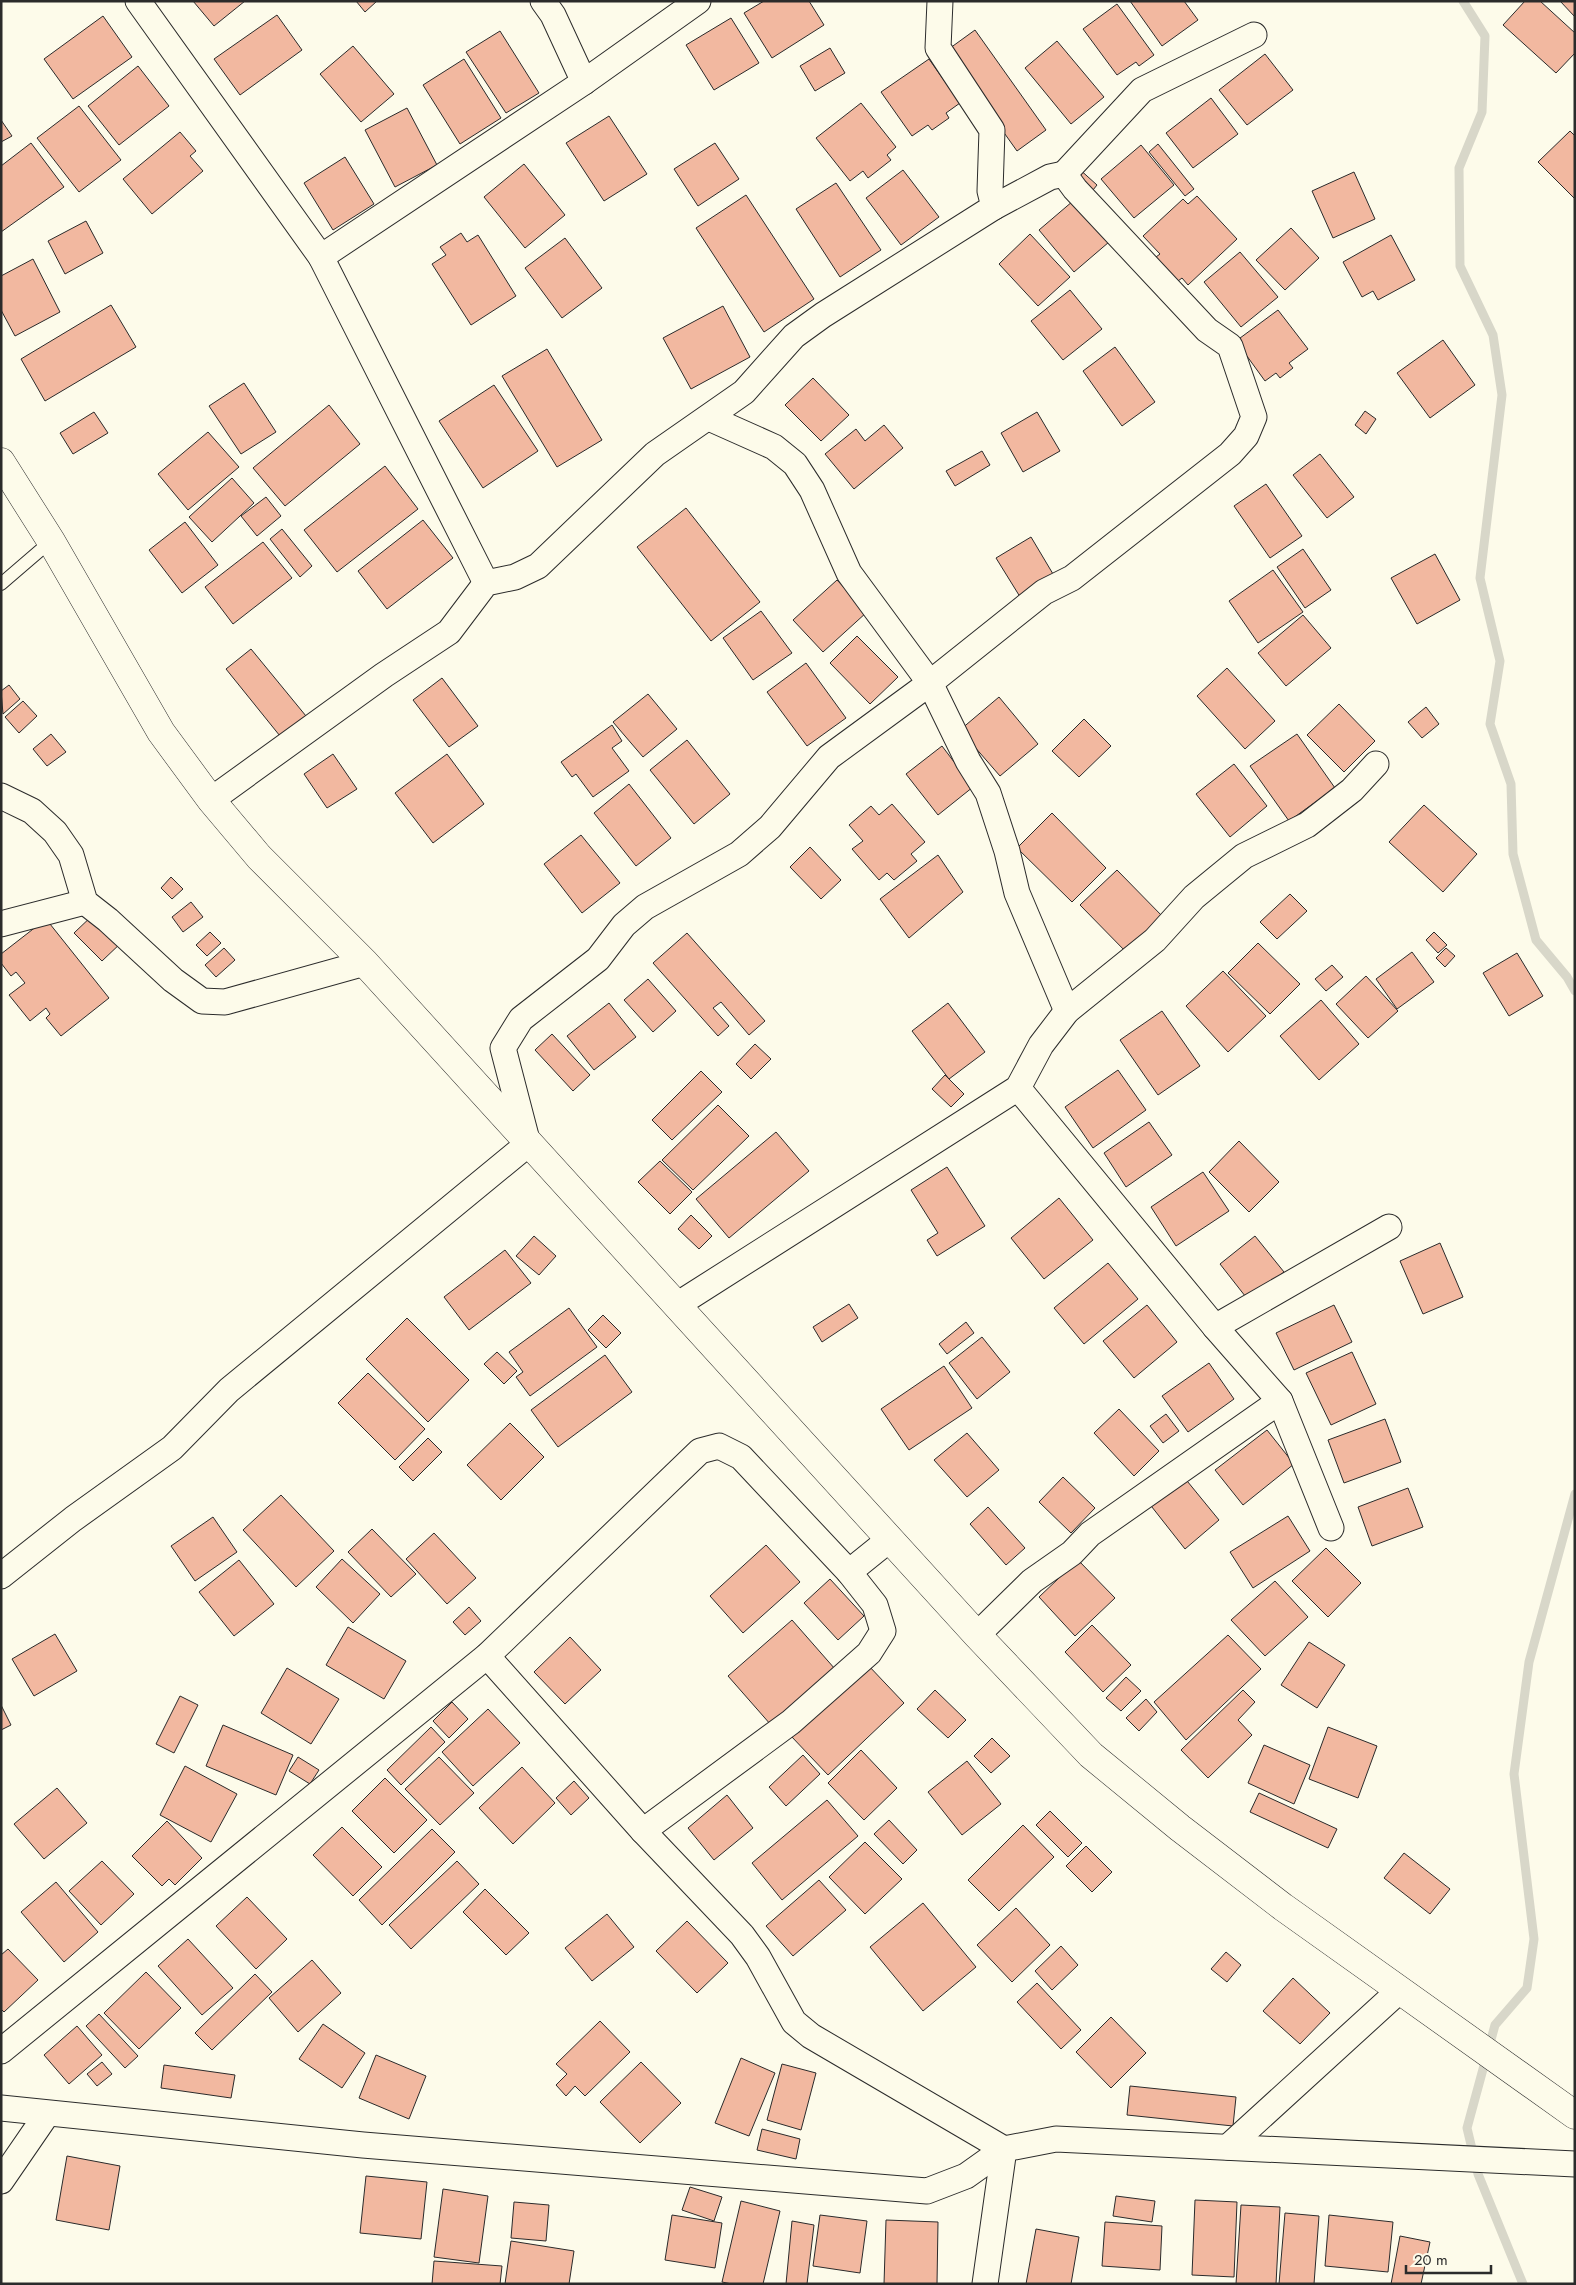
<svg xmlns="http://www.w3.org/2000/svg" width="1576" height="2285" font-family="Jost,sans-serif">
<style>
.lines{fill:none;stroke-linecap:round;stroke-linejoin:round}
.stream{stroke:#d8d7c9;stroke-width:9}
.building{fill:#f2b8a0;stroke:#2b2b2b}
.service-casing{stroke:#2b2b2b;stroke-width:14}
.minor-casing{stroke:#2b2b2b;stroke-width:27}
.secondary-casing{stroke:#2b2b2b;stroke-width:29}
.service{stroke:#fdfbea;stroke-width:12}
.minor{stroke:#fdfbea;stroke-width:25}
.secondary{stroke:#fdfbea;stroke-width:28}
</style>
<rect width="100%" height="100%" fill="#fdfbea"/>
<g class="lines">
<g class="stream">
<polyline points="1463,1 1485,36 1482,112 1459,168 1460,266 1493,335 1502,395 1480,578 1500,661 1490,724 1511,784 1513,854 1536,940 1567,977 1575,991"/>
<polyline points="1523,2284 1478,2174 1467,2128 1495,2025 1527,1988 1534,1939 1514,1774 1529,1662 1575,1494"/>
</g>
</g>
<g class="building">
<polygon points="193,1 245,1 214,26"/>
<polygon points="356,1 377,1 365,12"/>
<polygon points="764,1 809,1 824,25 772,58 744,13"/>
<polygon points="1130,1 1184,1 1198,20 1162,46"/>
<polygon points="1525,1 1540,1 1575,33 1575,53 1556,73 1503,25"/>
<polygon points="1560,1 1575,1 1575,17"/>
<polygon points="1117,4 1154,55 1139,66 1136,62 1117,75 1083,29"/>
<polygon points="277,15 302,50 240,95 214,59"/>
<polygon points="103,16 132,57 73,99 44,59"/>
<polygon points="731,18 759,63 714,90 686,45"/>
<polygon points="975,30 1046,130 1017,151 946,51"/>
<polygon points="500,31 539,93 506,113 466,52"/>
<polygon points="1057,41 1104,97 1071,124 1025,68"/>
<polygon points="353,46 394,94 361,122 320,74"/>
<polygon points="830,48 845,73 815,91 800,66"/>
<polygon points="1265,54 1293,90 1247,125 1219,90"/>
<polygon points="464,59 501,118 460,144 423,85"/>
<polygon points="929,59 960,103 946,113 949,118 932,130 928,125 912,136 881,92"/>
<polygon points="138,66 169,106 119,145 88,106"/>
<polygon points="1211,98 1238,134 1193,168 1166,133"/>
<polygon points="861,103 896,147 887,155 891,160 868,178 863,171 850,181 816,138"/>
<polygon points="79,106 121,160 79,192 37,138"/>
<polygon points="407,108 437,165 395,187 365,130"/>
<polygon points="609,116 647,174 604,201 566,143"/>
<polygon points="1,120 12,136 1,142"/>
<polygon points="1570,131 1575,136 1575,199 1538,162"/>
<polygon points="180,132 196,151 190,156 203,171 152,214 123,179"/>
<polygon points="31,143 64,187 1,232 1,166"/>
<polygon points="715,143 739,179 698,206 674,169"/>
<polygon points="1158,144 1194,189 1185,196 1149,152"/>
<polygon points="1141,145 1174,185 1134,218 1101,179"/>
<polygon points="345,157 374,204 333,230 304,183"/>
<polygon points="524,164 565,215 525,248 484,197"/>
<polygon points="1077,167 1097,185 1089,195 1069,176"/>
<polygon points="903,170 939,217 901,245 866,198"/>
<polygon points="1354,172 1375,219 1333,238 1312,191"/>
<polygon points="836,183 881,250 840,277 796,209"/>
<polygon points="746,195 814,299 764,332 696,228"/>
<polygon points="1197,196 1237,239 1188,285 1182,278 1178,281 1156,257 1160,254 1143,236 1183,199 1188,204"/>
<polygon points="1073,201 1109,242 1074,272 1039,230"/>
<polygon points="86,221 103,253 65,274 48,241"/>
<polygon points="1291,228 1319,258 1285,290 1256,260"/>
<polygon points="461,233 467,242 478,235 516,296 471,325 432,264 446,255 440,247"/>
<polygon points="1030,234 1070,277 1038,306 999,264"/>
<polygon points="1391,235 1415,280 1378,300 1373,291 1362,297 1343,262"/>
<polygon points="565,238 602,288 562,318 525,268"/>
<polygon points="1240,252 1278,297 1241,327 1204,282"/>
<polygon points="33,259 60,312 15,336 1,310 1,276"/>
<polygon points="1070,290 1102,329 1063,360 1031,321"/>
<polygon points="111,305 136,347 45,401 21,359"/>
<polygon points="723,306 750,357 691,389 663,338"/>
<polygon points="1278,310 1308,349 1289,363 1293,368 1280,378 1276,373 1265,381 1236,341"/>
<polygon points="1443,340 1475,385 1430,418 1397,373"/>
<polygon points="1115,347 1155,402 1122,426 1083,371"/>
<polygon points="547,349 602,440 557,467 502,376"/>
<polygon points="813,378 849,415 821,441 785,405"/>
<polygon points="244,383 276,432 241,454 209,406"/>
<polygon points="494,385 538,451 483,488 439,421"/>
<polygon points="329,405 360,444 285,506 253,468"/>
<polygon points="1365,411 1376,419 1366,434 1355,425"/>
<polygon points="94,412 108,433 73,454 60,433"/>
<polygon points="1037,412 1060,451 1023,472 1001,433"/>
<polygon points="884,425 903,448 854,489 825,454 856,429 865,441"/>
<polygon points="208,432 239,467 188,510 158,474"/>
<polygon points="982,451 990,465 955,486 946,471"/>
<polygon points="1320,454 1354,497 1327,518 1293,475"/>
<polygon points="385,466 418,509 337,572 304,530"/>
<polygon points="232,478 254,503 212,542 189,517"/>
<polygon points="1266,484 1302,536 1270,558 1234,506"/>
<polygon points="266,497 281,516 257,536 241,516"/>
<polygon points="686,508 760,602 711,641 637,547"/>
<polygon points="423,520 453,558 387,609 358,571"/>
<polygon points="185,522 218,565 182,593 149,550"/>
<polygon points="282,529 312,566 300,577 270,539"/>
<polygon points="1031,537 1056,579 1022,600 996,558"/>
<polygon points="263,542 292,578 233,624 205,587"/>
<polygon points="1303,549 1331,590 1305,608 1277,567"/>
<polygon points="1435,554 1460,600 1417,624 1391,578"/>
<polygon points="1273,570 1303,612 1258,643 1229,601"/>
<polygon points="837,580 867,612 823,652 793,620"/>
<polygon points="761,611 792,653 753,680 723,638"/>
<polygon points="1303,615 1331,648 1286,686 1258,653"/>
<polygon points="857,636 898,677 870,704 830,663"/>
<polygon points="251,649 306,716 280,736 226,669"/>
<polygon points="806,663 846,718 807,746 767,692"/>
<polygon points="1227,668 1275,721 1245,749 1197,696"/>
<polygon points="442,678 478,726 449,747 413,700"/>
<polygon points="9,685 20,699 3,714 1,691"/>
<polygon points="648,694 677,729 643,757 613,722"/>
<polygon points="999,697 1038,744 1000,776 960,730"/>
<polygon points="23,701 37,716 19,733 5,717"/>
<polygon points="1339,704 1375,741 1344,772 1307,735"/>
<polygon points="1426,707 1439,724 1422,738 1408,722"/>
<polygon points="1084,719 1111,746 1079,777 1052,751"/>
<polygon points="612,725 622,741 612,748 629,771 593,797 576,774 572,777 561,762"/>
<polygon points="51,734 66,752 47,766 33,749"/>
<polygon points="1297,734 1335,788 1289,821 1250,766"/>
<polygon points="687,740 730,794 694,824 650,770"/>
<polygon points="942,746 973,787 938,815 906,774"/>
<polygon points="333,754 357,789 327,808 304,774"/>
<polygon points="447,754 484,804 433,843 395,793"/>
<polygon points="1234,764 1267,806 1230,837 1196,794"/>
<polygon points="629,784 671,838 636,866 594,813"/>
<polygon points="892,804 925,842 911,854 917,861 894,880 887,873 879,880 852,849 863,841 849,825 871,806 879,815"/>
<polygon points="1424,805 1477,854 1443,892 1389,842"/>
<polygon points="1052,813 1106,868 1072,902 1017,848"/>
<polygon points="581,835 620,883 582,913 544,864"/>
<polygon points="810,847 841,880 821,899 790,867"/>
<polygon points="938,855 963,892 909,938 880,899"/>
<polygon points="1117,870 1165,919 1129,955 1080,905"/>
<polygon points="171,877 183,889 172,899 161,888"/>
<polygon points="1290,894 1307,911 1277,939 1260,922"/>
<polygon points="191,902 203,917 183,932 172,917"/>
<polygon points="95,913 123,941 102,961 74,933"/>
<polygon points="46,919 109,998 61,1036 46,1018 50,1014 46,1008 30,1021 9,995 25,983 16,972 11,976 1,963 1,954"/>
<polygon points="210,932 221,943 207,956 196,945"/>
<polygon points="1434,932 1447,945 1438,953 1426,940"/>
<polygon points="687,933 765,1021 749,1035 721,1002 713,1008 729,1026 718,1036 653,963"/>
<polygon points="1258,943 1300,984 1270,1014 1228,973"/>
<polygon points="224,948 235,960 216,977 205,965"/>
<polygon points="1446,948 1455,956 1445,967 1436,958"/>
<polygon points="1412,952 1434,982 1397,1009 1376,979"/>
<polygon points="1517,953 1543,996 1509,1016 1483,973"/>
<polygon points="1332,965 1343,977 1326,991 1315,979"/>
<polygon points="1223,971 1266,1016 1228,1052 1186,1006"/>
<polygon points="1366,976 1398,1011 1368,1038 1336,1004"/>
<polygon points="648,979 676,1011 653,1032 624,1000"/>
<polygon points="1321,1000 1359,1044 1319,1080 1280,1036"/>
<polygon points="609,1003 636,1037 594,1070 567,1036"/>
<polygon points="948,1003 985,1052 949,1079 912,1031"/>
<polygon points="1162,1011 1200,1066 1158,1095 1120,1040"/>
<polygon points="552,1034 590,1075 573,1091 535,1050"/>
<polygon points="755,1044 771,1059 751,1079 736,1064"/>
<polygon points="1118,1070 1146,1110 1093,1148 1065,1107"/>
<polygon points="701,1071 722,1092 672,1140 652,1120"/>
<polygon points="945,1075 964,1094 951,1107 932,1089"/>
<polygon points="718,1105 749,1136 693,1190 662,1160"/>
<polygon points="1149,1122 1172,1155 1126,1187 1104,1153"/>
<polygon points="776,1132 809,1171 729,1238 696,1199"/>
<polygon points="1239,1141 1279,1182 1249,1212 1209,1172"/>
<polygon points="660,1161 692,1192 670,1214 638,1182"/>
<polygon points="947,1167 985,1226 937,1256 927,1240 938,1233 911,1190"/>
<polygon points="1203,1172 1229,1211 1176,1246 1151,1207"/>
<polygon points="1059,1198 1093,1240 1044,1279 1011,1238"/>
<polygon points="691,1215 712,1236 699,1249 678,1229"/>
<polygon points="534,1236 556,1256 539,1275 516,1256"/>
<polygon points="1255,1236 1284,1272 1249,1301 1220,1264"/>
<polygon points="1440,1243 1463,1297 1423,1314 1400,1261"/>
<polygon points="505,1250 531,1283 469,1330 444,1297"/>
<polygon points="1108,1263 1138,1299 1084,1344 1054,1308"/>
<polygon points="849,1304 858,1318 822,1342 813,1327"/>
<polygon points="1147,1305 1177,1342 1134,1378 1103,1341"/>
<polygon points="1334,1305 1352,1342 1294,1370 1276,1333"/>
<polygon points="569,1308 597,1347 530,1396 516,1377 523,1372 509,1352"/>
<polygon points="603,1315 621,1333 606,1348 588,1330"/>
<polygon points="407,1318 469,1380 428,1422 366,1359"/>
<polygon points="966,1322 974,1333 947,1354 939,1344"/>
<polygon points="982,1337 1010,1372 977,1399 949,1363"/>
<polygon points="497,1352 517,1371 504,1384 484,1364"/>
<polygon points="1352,1352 1376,1404 1331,1425 1306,1373"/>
<polygon points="605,1355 632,1392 558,1447 531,1410"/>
<polygon points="1209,1363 1234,1399 1188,1432 1162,1396"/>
<polygon points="944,1366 972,1408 909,1450 881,1409"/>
<polygon points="368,1373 425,1429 395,1460 338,1403"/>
<polygon points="1119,1409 1159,1451 1134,1476 1094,1433"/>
<polygon points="1166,1414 1179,1431 1163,1443 1150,1426"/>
<polygon points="1385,1419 1401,1462 1344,1483 1328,1440"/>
<polygon points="510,1423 544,1457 501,1500 467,1465"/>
<polygon points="1267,1430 1294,1464 1243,1505 1215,1470"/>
<polygon points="967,1433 999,1470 967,1497 934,1460"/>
<polygon points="428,1438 442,1452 413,1481 399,1467"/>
<polygon points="1183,1476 1219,1520 1185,1549 1148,1502"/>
<polygon points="1063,1477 1095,1508 1071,1533 1039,1502"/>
<polygon points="1408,1488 1423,1527 1372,1546 1358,1507"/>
<polygon points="281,1495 334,1551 296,1587 243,1530"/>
<polygon points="988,1507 1025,1548 1006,1565 970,1524"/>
<polygon points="1288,1516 1310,1551 1253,1588 1230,1552"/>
<polygon points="213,1517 237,1552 195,1581 171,1546"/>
<polygon points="372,1529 416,1574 391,1597 348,1552"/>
<polygon points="434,1533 476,1578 447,1604 406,1559"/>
<polygon points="766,1545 800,1582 743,1633 710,1596"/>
<polygon points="1326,1548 1361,1583 1328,1617 1292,1581"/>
<polygon points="342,1559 380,1594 353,1623 316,1587"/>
<polygon points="239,1560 274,1604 234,1636 199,1592"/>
<polygon points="1078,1560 1115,1598 1075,1636 1039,1597"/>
<polygon points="830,1579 864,1616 838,1640 804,1603"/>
<polygon points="1275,1581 1308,1617 1265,1656 1231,1620"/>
<polygon points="469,1607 481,1621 465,1635 453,1622"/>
<polygon points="792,1620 835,1669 771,1725 728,1676"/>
<polygon points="1092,1625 1131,1665 1103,1692 1065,1652"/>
<polygon points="348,1627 406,1661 384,1699 326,1665"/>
<polygon points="55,1634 77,1671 34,1696 12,1659"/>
<polygon points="1228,1635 1261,1669 1186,1740 1154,1702"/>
<polygon points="570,1637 601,1670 565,1704 534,1672"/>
<polygon points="1309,1642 1345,1665 1317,1708 1281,1685"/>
<polygon points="867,1664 904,1703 828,1775 791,1736"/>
<polygon points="287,1668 339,1699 311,1744 261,1713"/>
<polygon points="1126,1677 1141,1691 1121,1711 1106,1698"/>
<polygon points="935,1690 966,1720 948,1738 917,1709"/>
<polygon points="1243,1690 1255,1702 1238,1720 1252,1735 1208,1778 1181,1750"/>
<polygon points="180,1696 198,1705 174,1753 156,1744"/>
<polygon points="1146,1699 1157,1712 1139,1731 1126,1718"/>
<polygon points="452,1702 468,1719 449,1738 433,1721"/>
<polygon points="1,1705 11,1725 1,1730"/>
<polygon points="488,1709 520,1743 473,1786 442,1752"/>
<polygon points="223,1725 293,1755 276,1795 206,1766"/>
<polygon points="431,1727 445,1742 401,1785 387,1770"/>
<polygon points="1328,1727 1377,1746 1358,1798 1309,1779"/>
<polygon points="992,1738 1010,1756 991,1773 974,1756"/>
<polygon points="1264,1745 1310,1765 1294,1804 1248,1783"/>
<polygon points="861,1750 897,1788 864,1820 828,1783"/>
<polygon points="803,1755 820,1774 786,1806 769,1787"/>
<polygon points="298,1757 319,1770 310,1784 289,1771"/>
<polygon points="439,1757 474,1793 440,1825 405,1789"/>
<polygon points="967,1761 1001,1804 962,1835 928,1792"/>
<polygon points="185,1766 237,1794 211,1842 160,1815"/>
<polygon points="522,1767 555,1803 513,1844 479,1808"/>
<polygon points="385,1778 427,1820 394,1853 352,1811"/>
<polygon points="574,1781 589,1798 571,1815 556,1798"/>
<polygon points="57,1788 87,1823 44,1859 14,1824"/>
<polygon points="1259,1793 1337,1829 1328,1848 1250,1812"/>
<polygon points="727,1795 753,1828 714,1860 688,1828"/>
<polygon points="827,1800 858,1836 782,1900 752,1863"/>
<polygon points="1050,1811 1082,1843 1068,1857 1036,1825"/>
<polygon points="889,1820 917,1850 903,1864 874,1834"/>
<polygon points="167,1821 202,1858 175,1885 169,1879 162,1886 132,1856"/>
<polygon points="1023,1825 1054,1857 999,1911 968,1880"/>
<polygon points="342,1827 382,1867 353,1896 313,1855"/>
<polygon points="432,1829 455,1852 382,1925 359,1900"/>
<polygon points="865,1842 902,1879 865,1914 829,1877"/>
<polygon points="1086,1846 1112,1872 1092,1892 1066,1866"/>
<polygon points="1404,1853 1450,1889 1430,1914 1384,1878"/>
<polygon points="102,1861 134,1894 101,1925 69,1891"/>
<polygon points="457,1861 479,1884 411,1949 389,1925"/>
<polygon points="819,1880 846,1910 793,1956 766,1926"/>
<polygon points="56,1882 98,1932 64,1962 21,1912"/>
<polygon points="485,1889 529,1933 506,1955 463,1912"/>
<polygon points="247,1897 287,1939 256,1969 216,1926"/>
<polygon points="923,1903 976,1967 923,2011 870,1947"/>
<polygon points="1016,1908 1050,1945 1012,1982 977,1945"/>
<polygon points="607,1914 634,1947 592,1981 565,1948"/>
<polygon points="687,1921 728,1963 697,1993 656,1951"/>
<polygon points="188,1939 233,1988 202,2015 158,1966"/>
<polygon points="1061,1946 1078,1965 1052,1990 1035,1971"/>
<polygon points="8,1949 38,1980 4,2012 1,2009 1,1955"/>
<polygon points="1226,1952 1241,1965 1227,1982 1211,1969"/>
<polygon points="312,1960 341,1993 298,2032 269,1998"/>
<polygon points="146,1972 181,2008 139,2049 104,2013"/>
<polygon points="255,1974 272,1992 212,2050 195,2033"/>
<polygon points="1293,1978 1330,2013 1300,2044 1263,2011"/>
<polygon points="1037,1983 1081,2030 1061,2049 1017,2002"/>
<polygon points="99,2014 138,2056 125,2068 86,2026"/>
<polygon points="1111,2017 1146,2053 1111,2088 1076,2052"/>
<polygon points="600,2021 630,2052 585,2096 575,2086 566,2096 556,2085 567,2074 556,2064"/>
<polygon points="323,2024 365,2053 342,2088 299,2059"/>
<polygon points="77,2026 102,2055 69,2084 44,2055"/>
<polygon points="376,2055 426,2076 409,2119 359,2098"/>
<polygon points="741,2058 775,2073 749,2136 715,2123"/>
<polygon points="102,2062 112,2074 97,2086 87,2074"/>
<polygon points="641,2062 681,2103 640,2143 600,2102"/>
<polygon points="782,2064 816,2073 801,2130 767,2120"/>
<polygon points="164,2065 235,2075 231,2098 161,2088"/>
<polygon points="1130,2086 1236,2097 1233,2126 1127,2115"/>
<polygon points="762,2129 800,2139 796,2159 757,2150"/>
<polygon points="67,2156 120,2166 109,2230 56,2220"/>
<polygon points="366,2176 427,2182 421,2239 360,2233"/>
<polygon points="690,2187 722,2197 714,2221 682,2210"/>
<polygon points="443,2189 488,2196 479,2263 434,2257"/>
<polygon points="1116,2196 1155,2201 1152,2222 1113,2216"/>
<polygon points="1195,2200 1237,2202 1234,2277 1192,2275"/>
<polygon points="741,2201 780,2211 763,2284 732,2284 722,2282"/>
<polygon points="514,2202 549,2205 546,2241 511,2238"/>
<polygon points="1241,2205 1280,2207 1276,2284 1236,2284"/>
<polygon points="1285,2213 1319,2216 1314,2284 1279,2284"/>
<polygon points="672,2215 722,2223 715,2268 665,2260"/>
<polygon points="820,2215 867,2221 860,2273 813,2266"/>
<polygon points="1329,2215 1393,2222 1388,2272 1325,2266"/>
<polygon points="886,2220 938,2222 937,2284 884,2284"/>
<polygon points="792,2221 814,2225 807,2284 786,2284"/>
<polygon points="1105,2222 1162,2226 1160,2270 1102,2266"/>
<polygon points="1036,2229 1079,2237 1071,2284 1026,2284"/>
<polygon points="1400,2236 1430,2242 1421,2284 1391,2284"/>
<polygon points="511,2241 574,2251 569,2284 505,2284"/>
<polygon points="434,2261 502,2266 500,2284 432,2284"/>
</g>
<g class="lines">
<g class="service-casing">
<polyline id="service" points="1,584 51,541"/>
</g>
<g class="minor-casing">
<g id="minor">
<polyline points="138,1 321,257 486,583"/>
<polyline points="543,1 553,15 584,82"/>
<polyline points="1064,174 1142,90 1254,35"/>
<polyline points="321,257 584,82 698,1"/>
<polyline points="709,418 774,447 795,464 812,490 849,573 930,683 968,761 988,793 1007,851 1017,893 1067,1011"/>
<polyline points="1,796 32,811 55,832 71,855 85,902 108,920 173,980 202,1001 225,1002 365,963"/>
<polyline points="211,800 384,675 449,632 486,583 515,577 538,566 655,454 744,392 794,336 823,315 994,207 990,191 992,130 938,48 940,1"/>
<polyline points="1,924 85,902"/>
<polyline points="1018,1088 1215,1327 1280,1401 1331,1528"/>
<polyline points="677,1305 1018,1088 1041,1045 1067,1011 1155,940 1194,897 1244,856 1307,825 1352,790 1376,764"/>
<polyline points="1215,1327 1389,1227"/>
<polyline points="849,1572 890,1539"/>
<polyline points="1,1576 73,1519 172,1448 229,1390 528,1144 503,1048 521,1019 598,959 624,925 645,907 739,854 770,827 829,757 930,683 1044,592 1072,578 1230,454 1246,436 1254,417 1230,346 1207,330 1075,189 1064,174 1050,177 994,207"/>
<polyline points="977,1635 1032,1581 1072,1553 1090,1534 1280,1401"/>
<polyline points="487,1656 643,1831 742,1935 758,1957 794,2022 811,2036 1004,2149 985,2284"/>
<polyline points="1,2051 487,1656 700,1451 719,1446 741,1457 849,1572 875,1605 883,1631 869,1653 791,1722 643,1831"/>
<polyline points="1,2108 363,2145 927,2191 966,2176 1004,2149 1056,2139 1575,2164"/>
<polyline points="1228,2147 1400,1990"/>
<polyline points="1,2181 47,2114"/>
</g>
</g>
<g class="secondary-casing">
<polyline id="secondary" points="1,462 51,541 161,732 211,800 259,857 365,963 977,1635 1091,1755 1180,1828 1283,1907 1575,2115"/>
</g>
<use href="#service" class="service"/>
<use href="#minor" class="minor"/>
<use href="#secondary" class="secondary"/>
</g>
<rect width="1576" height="2285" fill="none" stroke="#2b2b2b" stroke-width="5"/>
<path d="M1406 2265v8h85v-8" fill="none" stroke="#2b2b2b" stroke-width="2.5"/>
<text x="1414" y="2265" font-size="15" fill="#2b2b2b" stroke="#fdfbea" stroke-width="4" paint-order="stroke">20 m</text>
</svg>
